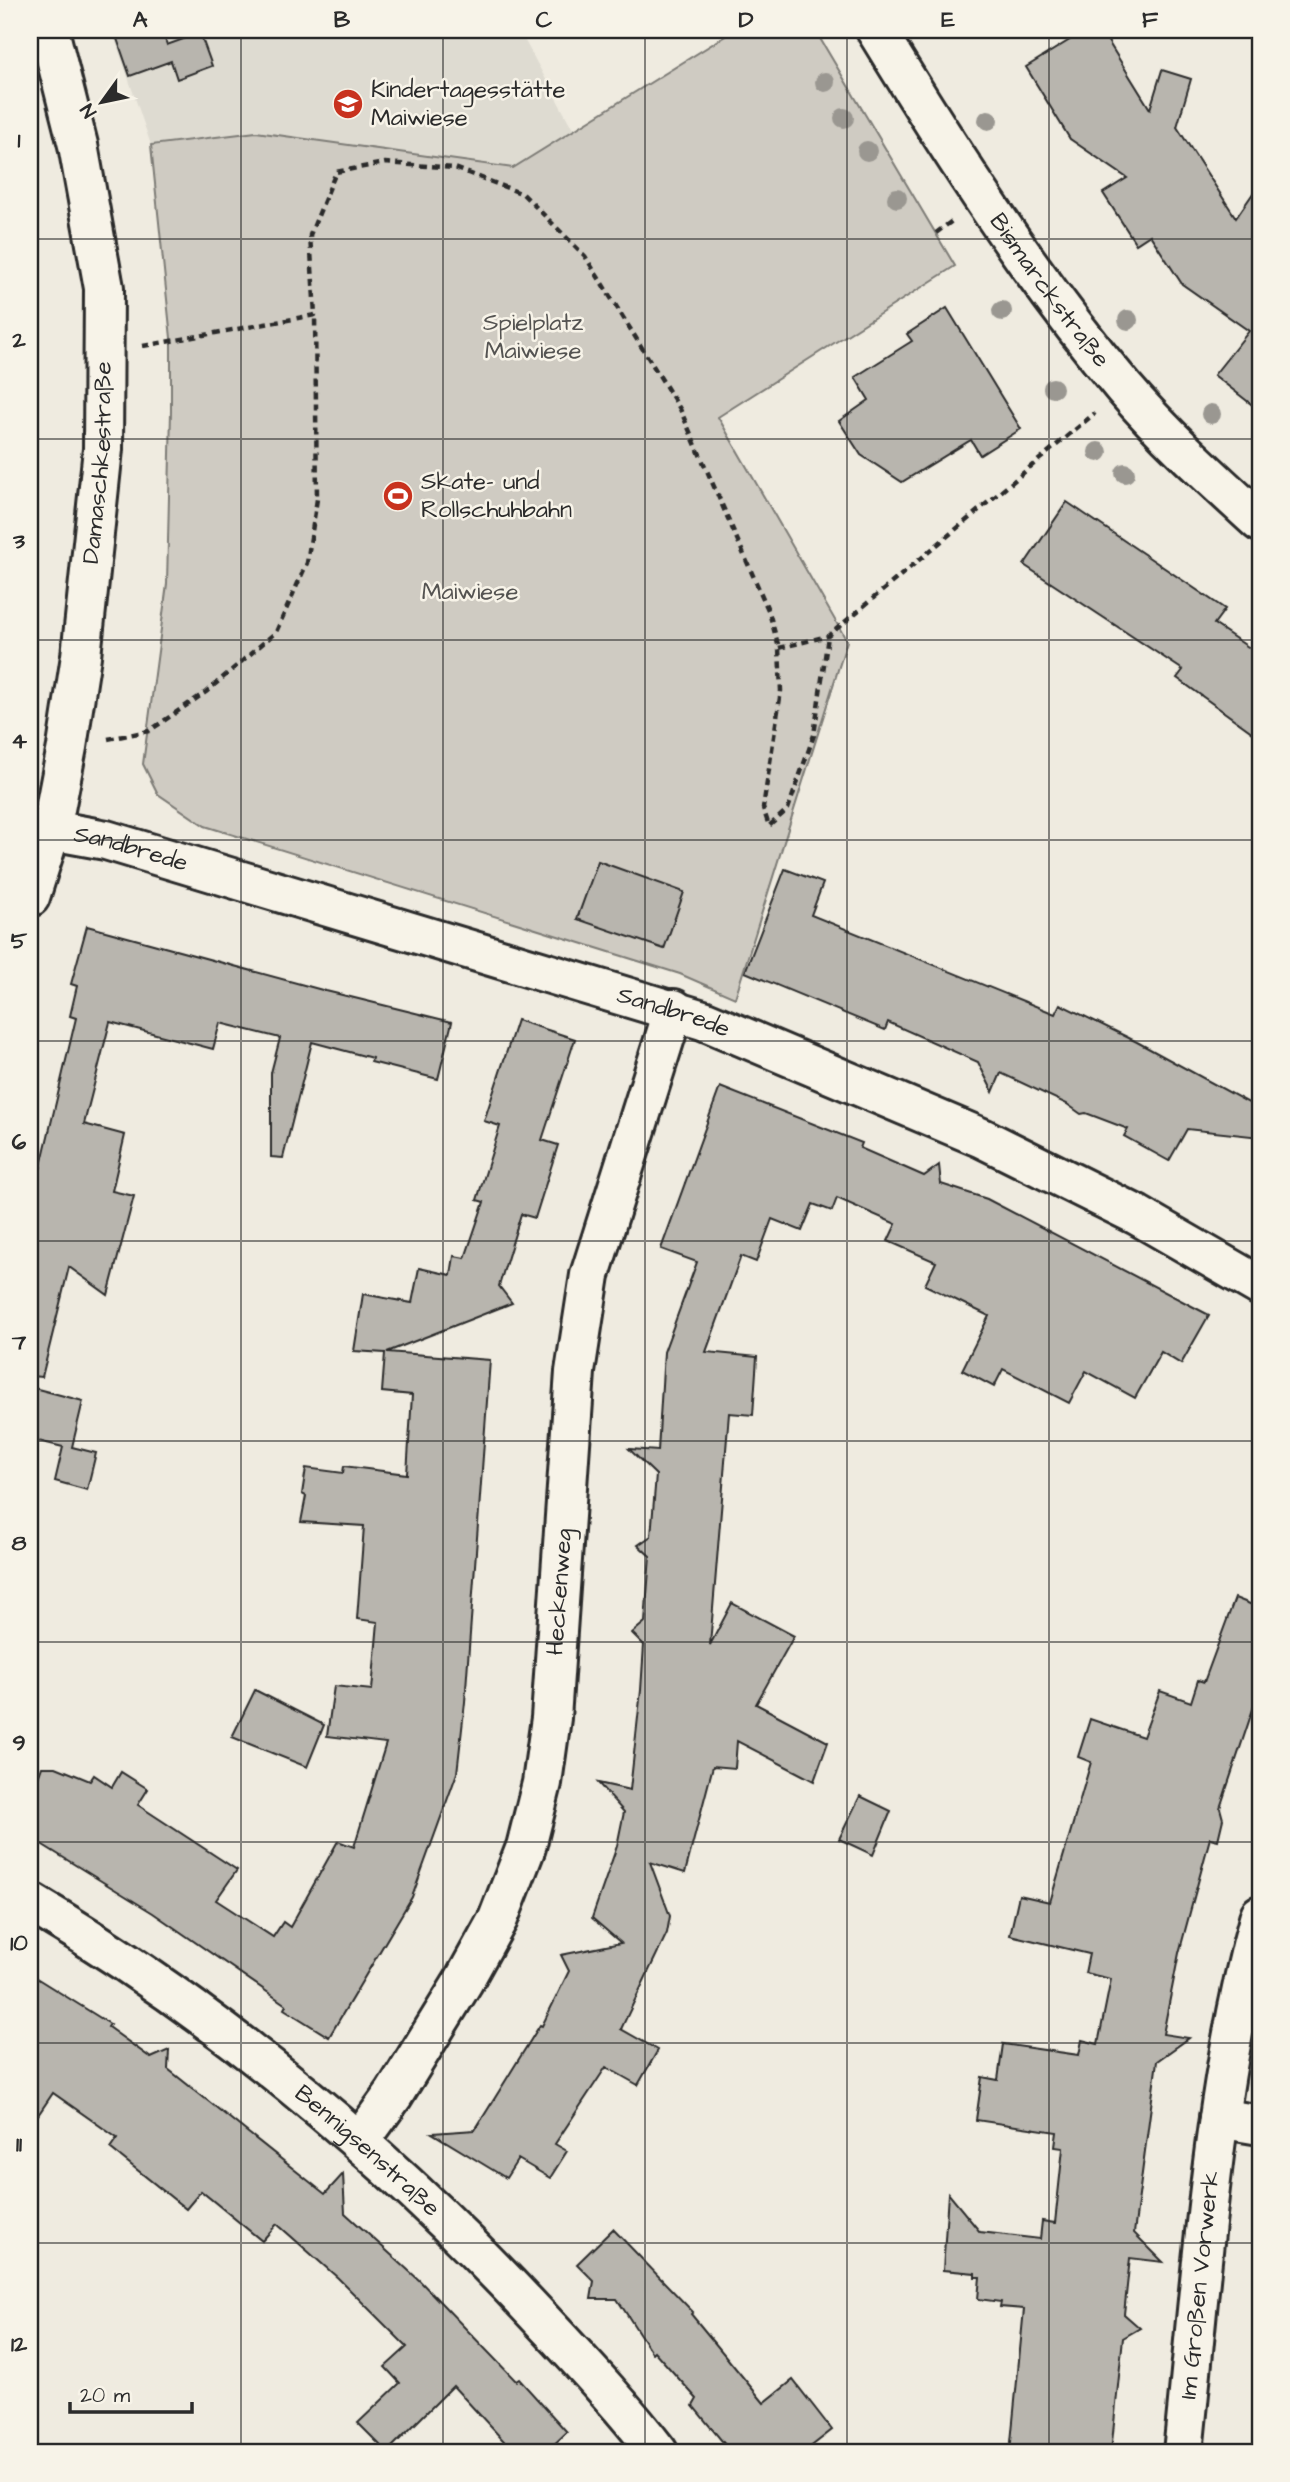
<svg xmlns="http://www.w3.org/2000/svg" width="1290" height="2482" font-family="'Architects Daughter',sans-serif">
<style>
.built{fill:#dedbd1}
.green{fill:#cfcbc2;stroke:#7d7b76;stroke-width:2}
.building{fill:#b8b5ae;stroke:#2b2b2b;stroke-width:2}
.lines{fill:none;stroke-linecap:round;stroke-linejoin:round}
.street-casing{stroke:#2b2b2b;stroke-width:44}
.secondary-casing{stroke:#2b2b2b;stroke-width:44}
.path{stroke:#2b2b2b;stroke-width:4.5;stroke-dasharray:7 5;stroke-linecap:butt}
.street{stroke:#f7f3e8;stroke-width:38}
.secondary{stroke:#f7f3e8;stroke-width:38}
.tree{fill:#9a9791}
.grid{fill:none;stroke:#2b2b2b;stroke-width:2;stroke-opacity:0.55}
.labels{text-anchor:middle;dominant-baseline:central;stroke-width:5;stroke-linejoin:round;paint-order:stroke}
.poi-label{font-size:24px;fill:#2b2b2b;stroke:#f7f3e8;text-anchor:start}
.street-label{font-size:24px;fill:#2b2b2b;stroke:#f7f3e8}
.park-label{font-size:24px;fill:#545351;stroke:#f7f3e8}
.neatline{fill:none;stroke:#2b2b2b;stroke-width:2.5}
.grid-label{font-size:23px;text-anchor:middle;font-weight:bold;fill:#2b2b2b}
</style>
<rect width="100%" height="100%" fill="#efebe0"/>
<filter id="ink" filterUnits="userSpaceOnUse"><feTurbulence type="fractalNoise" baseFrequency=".0143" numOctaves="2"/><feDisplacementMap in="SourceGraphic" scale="14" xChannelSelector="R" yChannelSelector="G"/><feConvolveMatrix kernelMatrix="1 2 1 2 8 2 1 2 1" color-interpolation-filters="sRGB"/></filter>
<g filter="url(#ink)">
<polygon class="built" points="112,30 519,30 574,131 513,168 256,132 151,145"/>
<polygon class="green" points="735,30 815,30 955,266 718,417 847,641 735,998 680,974 205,826 158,794 143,764 167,584 171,411 171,338 151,145 256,132 513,168"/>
<g class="building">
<polygon points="114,30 162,30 167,45 200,33 212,66 177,79 171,61 130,76"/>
<polygon points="1086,30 1101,30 1150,109 1162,70 1191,79 1177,127 1236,218 1260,183 1260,411 1214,375 1249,331 1182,284 1150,235 1136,244 1103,193 1127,178 1070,139 1026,67"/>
<polygon points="947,308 1021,429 980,455 971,440 902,482 861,455 839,421 869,400 855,377 912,341 907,334"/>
<polygon points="1067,502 1225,609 1214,624 1260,655 1260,738 1177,678 1183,670 1024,565"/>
<polygon points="598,861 684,892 664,949 577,919"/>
<polygon points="785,869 823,883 811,915 1055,1014 1060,1004 1137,1042 1260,1109 1260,1137 1187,1129 1169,1161 1124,1136 1128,1129 1086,1113 1081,1114 1067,1104 1001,1073 993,1092 978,1062 888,1022 885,1030 745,972"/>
<polygon points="87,926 326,991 452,1022 438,1079 371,1062 372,1058 312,1042 283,1158 271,1157 271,1073 280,1038 220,1023 213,1049 110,1022 84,1124 125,1135 112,1191 134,1196 108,1295 69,1267 42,1377 30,1376 30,1212 76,1018 70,1016 77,986 71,984"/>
<polygon points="517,1020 575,1039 542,1140 558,1145 535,1218 521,1214 499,1286 512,1303 387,1352 490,1360 465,1702 457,1773 412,1897 329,2037 284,2009 286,2005 153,1913 30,1837 30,1800 42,1767 56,1767 90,1781 94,1775 112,1787 121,1772 148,1789 138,1805 237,1870 216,1900 273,1937 283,1922 290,1927 338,1841 354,1847 386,1743 327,1736 334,1686 372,1690 378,1622 357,1619 364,1526 301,1522 306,1496 302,1494 306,1468 343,1473 344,1466 407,1474 412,1395 382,1392 385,1353 354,1351 363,1294 412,1303 419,1268 451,1275 454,1256 465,1258 484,1202 477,1200 500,1126 484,1121"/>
<polygon points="720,1087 862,1143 860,1148 924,1176 939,1165 941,1184 987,1199 1209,1315 1181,1364 1161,1352 1135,1398 1086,1371 1069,1403 1003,1369 994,1387 962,1370 989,1316 925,1285 936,1262 888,1241 896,1224 837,1198 832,1211 813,1204 802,1231 772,1219 756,1262 741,1256 706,1352 757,1357 753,1415 729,1413 710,1645 732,1603 794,1636 756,1704 828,1742 814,1781 737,1741 735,1768 713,1766 685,1873 650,1862 670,1916 667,1933 621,2029 658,2050 638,2085 606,2067 555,2144 567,2151 550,2178 518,2159 506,2178 432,2133 475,2130 540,2025 542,2026 569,1971 561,1955 621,1943 592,1918 617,1846 624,1812 598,1783 630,1790 641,1690 644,1645 632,1633 645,1622 650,1556 638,1545 651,1536 656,1475 629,1449 658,1451 664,1352 697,1262 661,1249"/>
<polygon points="30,1387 83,1401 72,1447 96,1453 87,1490 55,1481 63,1447 30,1439"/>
<polygon points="1235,1598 1260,1608 1260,1688 1220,1808 1223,1819 1218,1840 1210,1838 1179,1953 1163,2034 1189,2038 1157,2061 1134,2233 1163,2262 1130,2258 1124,2314 1140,2328 1123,2338 1111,2452 1010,2452 1024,2309 1000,2307 1001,2302 978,2299 980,2277 975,2277 975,2273 943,2270 948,2193 980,2232 1040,2239 1042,2221 1055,2223 1063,2148 1055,2147 1057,2132 976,2120 982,2077 998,2080 1003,2044 1079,2055 1082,2040 1098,2044 1111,1979 1085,1973 1089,1954 1010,1935 1019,1895 1050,1902 1091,1762 1078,1757 1090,1719 1143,1737 1160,1691 1191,1702 1198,1680 1204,1682"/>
<polygon points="255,1690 324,1725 307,1767 232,1737"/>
<polygon points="860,1796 891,1811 873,1855 839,1839"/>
<polygon points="30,1974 110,2024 108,2027 151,2058 169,2050 168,2069 325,2194 343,2174 345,2213 419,2280 516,2381 519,2379 567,2432 546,2452 514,2452 453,2386 387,2452 358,2423 400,2383 385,2367 407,2347 338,2278 277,2224 262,2241 201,2191 186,2209 110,2148 117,2138 53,2093 30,2127"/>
<polygon points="613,2229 693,2312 691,2314 764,2403 793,2380 832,2430 804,2452 731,2452 693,2406 697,2399 654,2351 652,2353 617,2299 591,2299 594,2281 577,2264"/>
</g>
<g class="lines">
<g class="street-casing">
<g id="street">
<path id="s1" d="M51 830 106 840 703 1020 982 1138 1137 1215 1260 1286"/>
<path id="s2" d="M30 897 51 830 67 747 81 656 103 449 104 288 78 145 49 30"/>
<path id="s3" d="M30 1902C219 2014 389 2156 539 2317 580 2361 621 2404 658 2452"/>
<polyline points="1219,2118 1260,2125"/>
<path id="s4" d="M360 2141 394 2094 463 1982 498 1919 526 1847 542 1783 551 1718 575 1372 590 1275 674 1009"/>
<path id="s5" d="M1183 2452C1202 2273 1212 2089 1260 1915"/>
</g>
</g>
<g class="secondary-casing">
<g id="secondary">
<path id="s6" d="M876 30C952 154 1030 276 1124 388 1165 436 1213 479 1260 522"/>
</g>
</g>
<g class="path">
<polyline points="936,233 952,221"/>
<polyline points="143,346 315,315 310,235 336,172 385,163 455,168 523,194 585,256 680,409 769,612 779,648 781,691 763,808 769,826 788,809 814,735 828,636"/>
<polyline points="779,648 828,636 1095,413"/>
<polyline points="108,739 149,731 206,692 276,632 307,563 317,499 315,315"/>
</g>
<use href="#street" class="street"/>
<use href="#secondary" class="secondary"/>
</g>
<g class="tree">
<circle cx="825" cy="82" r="10"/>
<circle cx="844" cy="118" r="10"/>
<circle cx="988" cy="120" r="10"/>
<circle cx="867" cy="151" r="10"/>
<circle cx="897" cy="198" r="10"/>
<circle cx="1002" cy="311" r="10"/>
<circle cx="1128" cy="320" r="10"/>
<circle cx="1053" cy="388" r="10"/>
<circle cx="1211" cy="414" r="10"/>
<circle cx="1098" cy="452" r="10"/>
<circle cx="1125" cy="473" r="10"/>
</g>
</g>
<path class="grid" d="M241 30V2452M443 30V2452M645 30V2452M847 30V2452M1049 30V2452M30 239H1260M30 439H1260M30 640H1260M30 840H1260M30 1041H1260M30 1241H1260M30 1441H1260M30 1642H1260M30 1842H1260M30 2043H1260M30 2243H1260"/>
<defs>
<g id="school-disc" transform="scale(1.575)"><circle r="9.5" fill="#c8321e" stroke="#f7f3e8"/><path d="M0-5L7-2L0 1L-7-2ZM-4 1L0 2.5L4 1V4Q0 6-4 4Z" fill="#fff"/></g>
<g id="stadium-disc" transform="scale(1.575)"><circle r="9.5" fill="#c8321e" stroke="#f7f3e8"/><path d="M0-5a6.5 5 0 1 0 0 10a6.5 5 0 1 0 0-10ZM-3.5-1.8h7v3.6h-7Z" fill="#fff"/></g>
</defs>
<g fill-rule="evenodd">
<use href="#school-disc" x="348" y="104"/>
<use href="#stadium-disc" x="398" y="496"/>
</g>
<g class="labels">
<g class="poi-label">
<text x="371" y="90">Kindertagesstätte<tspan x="371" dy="28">Maiwiese</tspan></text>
<text x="421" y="482">Skate- und<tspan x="421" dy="28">Rollschuhbahn</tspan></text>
</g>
<g class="street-label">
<text stroke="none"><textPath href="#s6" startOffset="313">Bismarckstraße</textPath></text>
<text stroke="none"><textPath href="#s2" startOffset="441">Damaschkestraße</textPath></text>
<text stroke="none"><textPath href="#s1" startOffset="82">Sandbrede</textPath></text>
<text stroke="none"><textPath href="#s1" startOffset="649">Sandbrede</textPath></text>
<text stroke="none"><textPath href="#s4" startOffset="597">Heckenweg</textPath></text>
<text stroke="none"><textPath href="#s3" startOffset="420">Bennigsenstraße</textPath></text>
<text stroke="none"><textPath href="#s5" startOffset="168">Im Großen Vorwerk</textPath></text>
</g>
<g class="park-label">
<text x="533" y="323">Spielplatz<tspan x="533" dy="28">Maiwiese</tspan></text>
<text x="470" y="592">Maiwiese</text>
</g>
</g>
<rect width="1290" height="2482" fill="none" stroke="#f7f3e8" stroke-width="77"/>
<g transform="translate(102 102) rotate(237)" stroke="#f7f3e8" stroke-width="5" paint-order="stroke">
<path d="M0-5L12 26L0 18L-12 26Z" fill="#2b2b2b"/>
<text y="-10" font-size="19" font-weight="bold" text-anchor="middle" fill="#2b2b2b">N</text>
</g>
<path d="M70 2402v10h122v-10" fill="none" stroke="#2b2b2b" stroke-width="3.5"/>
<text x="80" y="2402" font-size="21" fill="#2b2b2b" stroke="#f7f3e8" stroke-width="5" paint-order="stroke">20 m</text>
<rect x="38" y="38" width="1214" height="2406" class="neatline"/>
<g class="grid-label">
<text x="140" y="27">A</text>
<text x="342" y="27">B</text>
<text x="544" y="27">C</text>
<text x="746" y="27">D</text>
<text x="948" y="27">E</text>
<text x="1150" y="27">F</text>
<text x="19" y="147">1</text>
<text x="19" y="347">2</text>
<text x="19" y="548">3</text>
<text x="19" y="748">4</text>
<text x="19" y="948">5</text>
<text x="19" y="1149">6</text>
<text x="19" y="1349">7</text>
<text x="19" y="1550">8</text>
<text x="19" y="1750">9</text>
<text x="19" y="1950">10</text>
<text x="19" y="2151">11</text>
<text x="19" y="2351">12</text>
</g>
</svg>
